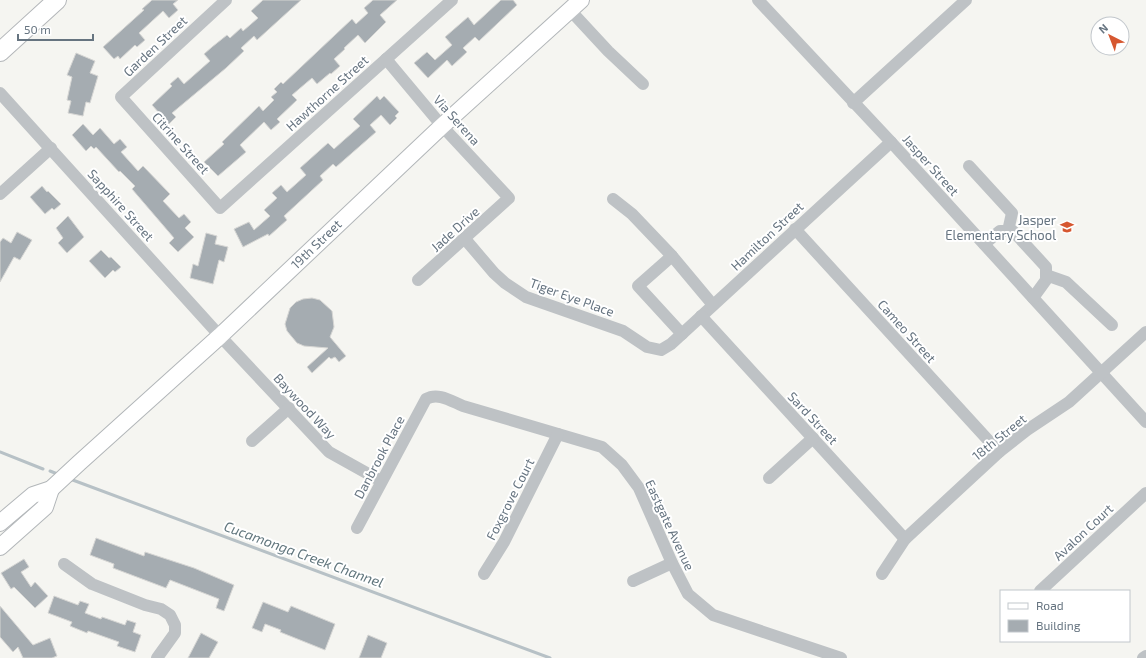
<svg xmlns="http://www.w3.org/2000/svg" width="1146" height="658" font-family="'Exo 2',sans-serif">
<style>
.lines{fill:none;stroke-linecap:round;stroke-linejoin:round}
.stream{stroke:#b7c1c6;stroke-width:3}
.building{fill:#a5acb1;stroke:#d6d6d4}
.major-casing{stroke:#b2b6b9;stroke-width:18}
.highway-casing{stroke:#b3b6b9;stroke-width:20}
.minor{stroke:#bec2c5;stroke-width:12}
.major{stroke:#fff;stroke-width:16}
.highway{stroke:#fff;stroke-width:18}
.labels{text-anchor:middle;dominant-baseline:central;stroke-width:4;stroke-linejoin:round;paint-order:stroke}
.street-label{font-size:13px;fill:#667480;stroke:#fff}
.poi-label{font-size:13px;fill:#667480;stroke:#fff;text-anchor:end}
.water-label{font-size:14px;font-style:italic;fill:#61767d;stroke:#fff}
</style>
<rect width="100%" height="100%" fill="#f5f5f1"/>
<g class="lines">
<g class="stream">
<polyline points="0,452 43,469"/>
<polyline points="50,471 60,475"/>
<polyline points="70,479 550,658"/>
</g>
</g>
<g class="building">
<polygon points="152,0 178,0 173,4 178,10 169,18 163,11 139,33 145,40 137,47 135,45 120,59 118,56 114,59 103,47 144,10 142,9"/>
<polygon points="263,0 301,0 257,40 254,36 241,48 244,51 226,68 172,113 176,117 169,124 152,105 172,86 170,84 178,77 184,84 210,61 204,54 212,47 227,35 230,38 241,28 243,31 258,18 251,11"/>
<polygon points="373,0 397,0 380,15 386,22 365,43 358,35 344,48 345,49 334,59 340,66 331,74 330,73 317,84 312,78 292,95 297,100 277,119 280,122 271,130 264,122 240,145 246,152 218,176 204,162 224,144 222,142 259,106 263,111 274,100 271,97 277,92 274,89 281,82 283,84 352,19 356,24 368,13 364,8"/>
<polygon points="501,0 513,0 517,5 479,41 475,37 463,48 467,52 452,66 447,60 428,78 414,63 427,52 435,60 452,45 445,37 468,17 474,25"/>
<polygon points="76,53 95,61 90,73 98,76 90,103 86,102 83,116 68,113 71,101 67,100 72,77 67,75"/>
<polygon points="377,96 380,100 384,96 399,112 395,116 397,118 390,125 381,115 370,125 376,132 336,167 333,164 320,176 323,180 284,216 287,220 269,236 268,234 243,247 234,229 249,222 254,230 270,216 264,210 277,198 272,193 281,185 287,192 306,175 300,168 328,143 334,149 344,140 360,126 353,119"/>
<polygon points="83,124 93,135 100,128 114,144 120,139 127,147 121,152 138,171 143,166 170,194 163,201 179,218 184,214 191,222 185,228 194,237 178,252 169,243 174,238 132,189 135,186 120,171 119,172 96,147 94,149 91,146 86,151 72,135"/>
<polygon points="42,186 47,192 48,191 61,204 54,210 52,208 45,214 30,197"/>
<polygon points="68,216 84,237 67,253 58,243 63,238 56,228"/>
<polygon points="17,232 32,240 20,260 14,257 0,282 0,242 3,238 11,243"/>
<polygon points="206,233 217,236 215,244 228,247 224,262 219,260 213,284 190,278 193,264 198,266"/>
<polygon points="101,250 109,258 111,257 121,267 115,272 113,270 105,278 89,261"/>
<polygon points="312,298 320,300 332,311 334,327 330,337 346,356 339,362 335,357 331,359 329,357 312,373 307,367 328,348 304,346 297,343 287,331 285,324 290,308 296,302 303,299"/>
<polygon points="96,538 144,556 145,552 194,568 234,585 224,611 216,608 219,599 170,580 166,588 113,568 114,564 90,555"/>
<polygon points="24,559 29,567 21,572 31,587 35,582 48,596 35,608 14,587 11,589 1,573"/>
<polygon points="54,596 78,605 80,601 89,604 85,613 101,619 102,617 125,625 127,620 136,623 133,632 141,635 135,652 117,646 119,642 88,631 87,633 70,626 72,622 48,613"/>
<polygon points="263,602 288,612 291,606 335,624 325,650 280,632 281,630 265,624 262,632 252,628"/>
<polygon points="0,606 33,645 50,638 57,656 52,658 23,658 18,647 13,652 0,637"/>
<polygon points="201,633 218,642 209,658 188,658"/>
<polygon points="368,635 387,643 381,658 359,658"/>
</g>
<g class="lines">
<g class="major-casing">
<g id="major">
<polyline points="0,523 33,495 51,489 79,463 220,336 442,126 581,0"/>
<polyline points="0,547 45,507 51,489"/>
</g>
</g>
<g class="highway-casing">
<polyline id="highway" points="0,52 57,0"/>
</g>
<g class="minor">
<polyline points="226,0 121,97 220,208 452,0"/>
<polyline points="758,0 891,142 1146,422"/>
<polyline points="570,10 608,51 643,84"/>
<polyline points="386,59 442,126 509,198 418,280"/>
<polyline points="0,93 220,336 329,452 381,481"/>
<polyline points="853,103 966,0"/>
<polyline points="969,166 1012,213 1008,231"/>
<polyline points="0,194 51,148"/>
<polyline points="613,199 632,214 672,256"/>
<polyline points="795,229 999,452"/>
<polyline points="465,239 494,273 505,283 526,297 623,331 647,347 661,350 671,344 891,142"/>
<polyline points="984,244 1000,231 1013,231 1046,267 1046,280 1033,298"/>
<polyline points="1046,275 1066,282 1112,325"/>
<polyline points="701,316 905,539"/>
<polyline points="682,334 638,286 672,256 713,305"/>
<polyline points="252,441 289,408"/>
<polyline points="769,478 813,438"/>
<path d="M357 528 426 399C438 392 451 401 463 406L602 447 622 465 639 488 672 563 688 594 713 615 841 658"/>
<polyline points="64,564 92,584 145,605 161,609 170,615 175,625 175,633 157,658"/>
<polyline points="484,574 504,542 558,434"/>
<polyline points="882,574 905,539 999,452 1027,430 1069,402 1146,332"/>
<polyline points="633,581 672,563"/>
<polyline points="1040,591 1146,493"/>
<polyline points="1143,658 1146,656"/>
</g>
<use href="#major" class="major"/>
<use href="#highway" class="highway"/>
</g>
<defs>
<g id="school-bare" transform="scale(1.08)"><path d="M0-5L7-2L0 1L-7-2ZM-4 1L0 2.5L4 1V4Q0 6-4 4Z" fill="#d65730" stroke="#fff" stroke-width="2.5" paint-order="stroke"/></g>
</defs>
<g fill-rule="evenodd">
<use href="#school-bare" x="1067" y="227"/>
</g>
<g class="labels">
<g class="street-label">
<text transform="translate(155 46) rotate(-43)">Garden Street</text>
<text transform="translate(327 93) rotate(-42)">Hawthorne Street</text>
<text transform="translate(457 120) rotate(48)">Via Serena</text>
<text transform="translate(181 143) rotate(48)">Citrine Street</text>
<text transform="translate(931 165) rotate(48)">Jasper Street</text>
<text transform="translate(121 205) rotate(48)">Sapphire Street</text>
<text transform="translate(455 229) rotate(-42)">Jade Drive</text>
<text transform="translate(767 236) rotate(-43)">Hamilton Street</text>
<text transform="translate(316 244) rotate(-44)">19th Street</text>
<text transform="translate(572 297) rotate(20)">Tiger Eye Place</text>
<text transform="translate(907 331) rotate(48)">Cameo Street</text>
<text transform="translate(305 406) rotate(47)">Baywood Way</text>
<text transform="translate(813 418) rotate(47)">Sard Street</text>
<text transform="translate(999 437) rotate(-39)">18th Street</text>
<text transform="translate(379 457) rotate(-62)">Danbrook Place</text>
<text transform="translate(510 499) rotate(-63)">Foxgrove Court</text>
<text transform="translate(670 525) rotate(65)">Eastgate Avenue</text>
<text transform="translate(1083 532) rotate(-43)">Avalon Court</text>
</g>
<g class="poi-label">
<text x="1056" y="220">Jasper<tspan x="1056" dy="15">Elementary School</tspan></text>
</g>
<g class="water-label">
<text transform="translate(304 554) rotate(20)">Cucamonga Creek Channel</text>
</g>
</g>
<rect x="1000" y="590" width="130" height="52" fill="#ffffff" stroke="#c2c7cc"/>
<rect x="1008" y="603" width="20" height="6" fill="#ffffff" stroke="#c2c7cc"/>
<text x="1036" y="610" font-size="12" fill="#667480">Road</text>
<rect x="1008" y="620" width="20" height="12" fill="#a5acb1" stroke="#c2c7cc"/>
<text x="1036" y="630" font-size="12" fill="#667480">Building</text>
<g transform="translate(1110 36) rotate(318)"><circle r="19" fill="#ffffff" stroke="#c2c7cc"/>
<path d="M0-3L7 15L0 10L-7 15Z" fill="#d65730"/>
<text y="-6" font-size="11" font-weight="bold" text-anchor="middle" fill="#667480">N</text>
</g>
<path d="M18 34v6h75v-6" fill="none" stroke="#667480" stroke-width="2"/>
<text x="24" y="34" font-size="12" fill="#667480" stroke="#ffffff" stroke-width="3" paint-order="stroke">50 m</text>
</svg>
